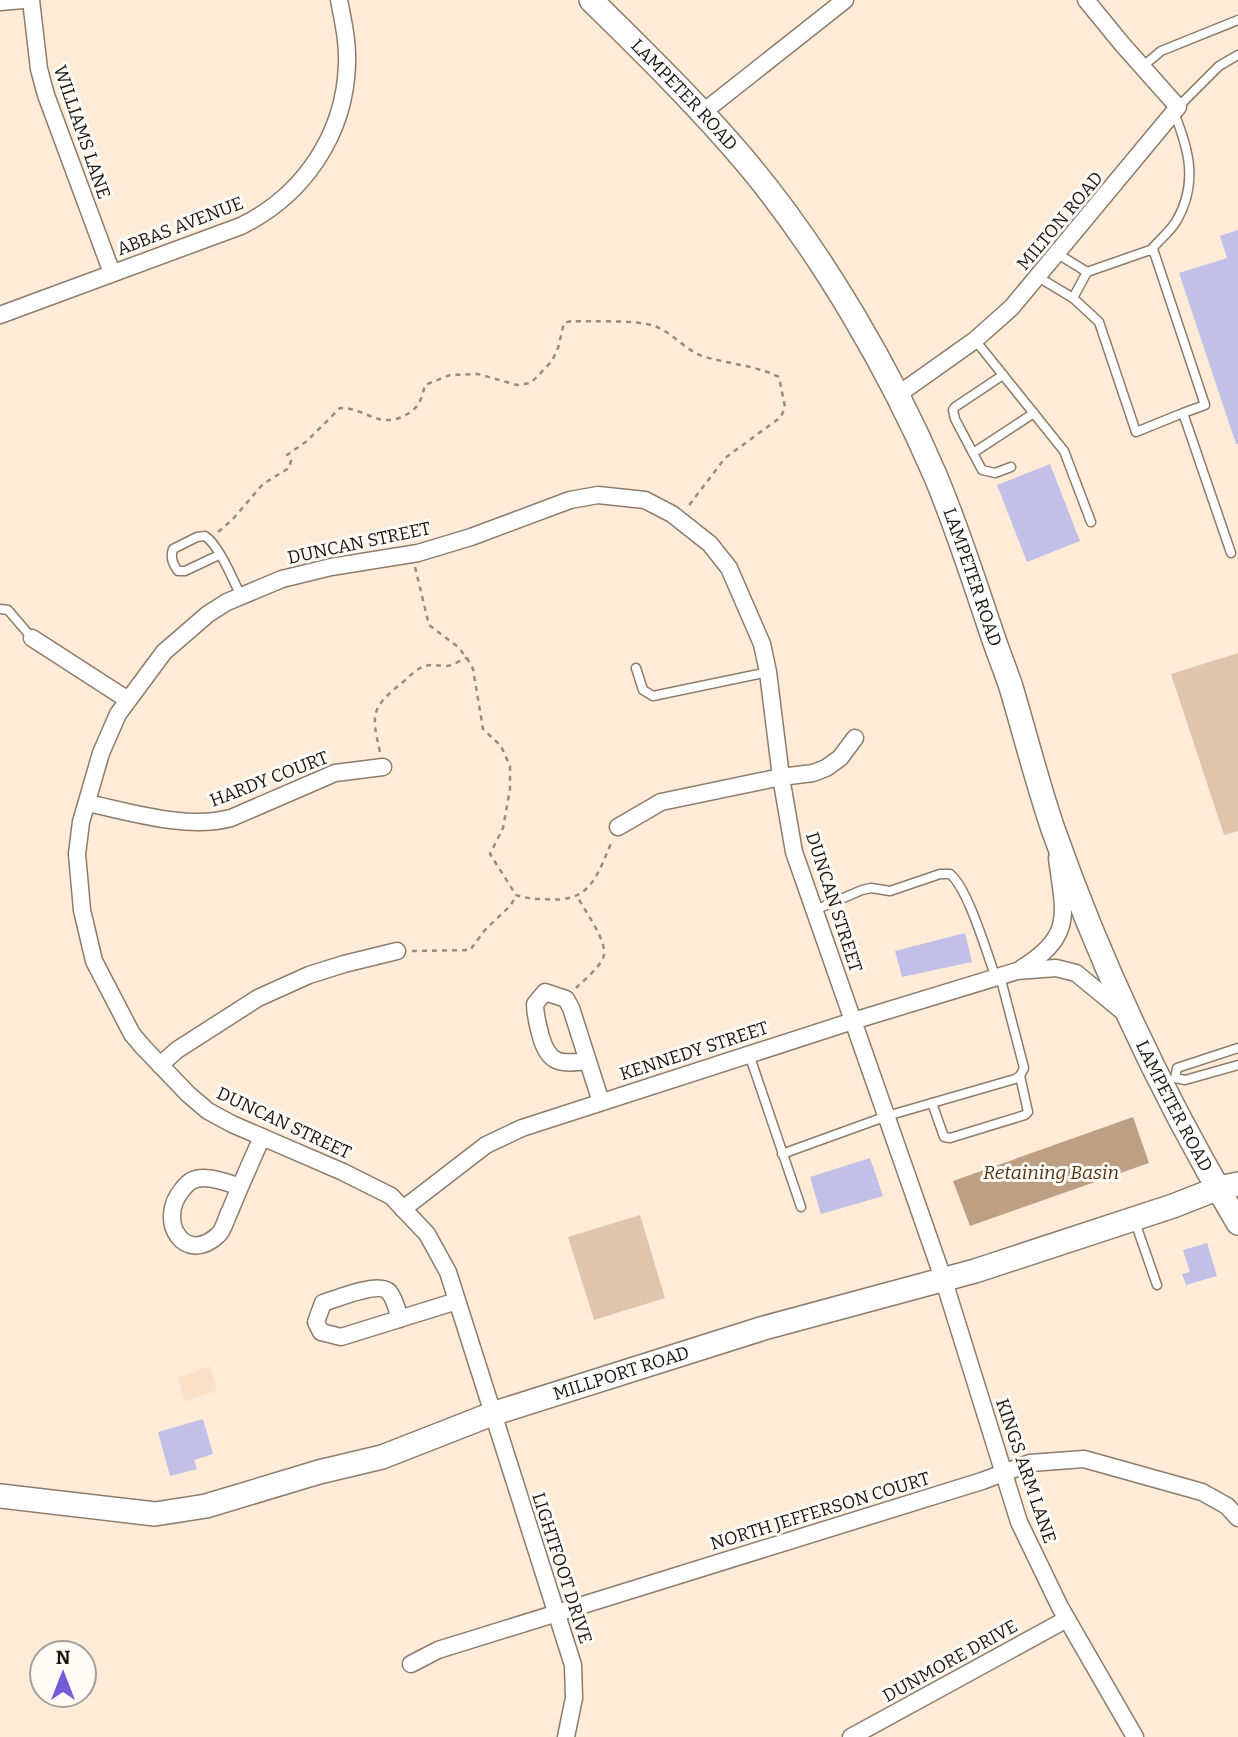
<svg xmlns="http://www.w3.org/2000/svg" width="1238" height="1737" font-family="Bitter,serif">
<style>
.built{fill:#f9e0c7}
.green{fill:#dfc5ac}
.water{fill:#bd9f83}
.building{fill:#c2c0e6}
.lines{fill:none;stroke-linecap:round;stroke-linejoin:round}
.service-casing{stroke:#8d7c6b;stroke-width:11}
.minor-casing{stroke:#8d7c6b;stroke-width:19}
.secondary-casing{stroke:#8d7c6b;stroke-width:26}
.path{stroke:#998b7e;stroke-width:2.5;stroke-dasharray:5 5;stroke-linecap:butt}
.service{stroke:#fff;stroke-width:8}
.minor{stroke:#fff;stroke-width:16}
.secondary{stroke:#fff;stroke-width:23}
.labels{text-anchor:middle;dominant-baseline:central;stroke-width:6;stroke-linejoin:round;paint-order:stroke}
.street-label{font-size:18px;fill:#1b150e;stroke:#fffbf7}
.water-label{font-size:19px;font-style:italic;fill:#543512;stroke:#fffbf7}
</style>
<rect width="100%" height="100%" fill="#ffebd8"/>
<polygon class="built" points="210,1366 217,1390 184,1401 178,1378"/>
<g class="green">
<polygon points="1238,653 1238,831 1224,835 1171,674"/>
<polygon points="640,1215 665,1298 594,1320 568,1237"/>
</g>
<polygon class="water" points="1133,1117 1149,1163 970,1226 953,1181"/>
<g class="building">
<polygon points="1238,230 1238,444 1236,444 1179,273 1227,258 1220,236"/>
<polygon points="1050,464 1080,541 1027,562 997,485"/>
<polygon points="965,933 972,962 902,977 895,951"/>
<polygon points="870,1158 883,1196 821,1214 810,1177"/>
<polygon points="1207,1243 1217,1276 1186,1285 1182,1274 1190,1272 1183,1250"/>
<polygon points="203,1419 213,1454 194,1460 197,1469 170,1476 158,1432"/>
</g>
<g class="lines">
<g class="service-casing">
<g id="service">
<polyline points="1142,67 1161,51 1238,20"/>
<polyline points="1178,107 1219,66 1238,55"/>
<path d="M1151 250C1159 240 1171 231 1177 220 1198 183 1189 149 1174 113"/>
<polyline points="1058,254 1087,272"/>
<polyline points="1038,277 1073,298"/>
<polyline points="975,340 1064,451 1091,522"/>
<polyline points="1003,375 955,407 953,410 955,419 982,470 995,473 1011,467"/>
<polyline points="1183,413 1205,405 1153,249 1087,272 1073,298 1099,322 1136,432 1183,413 1231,553"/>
<polyline points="973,453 1034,413"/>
<path d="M219 555 185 571H178C173 564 170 558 173 549L197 537 205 536C219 545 233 580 241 596"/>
<polyline points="0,609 8,610 32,638"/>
<polyline points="636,668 643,690 653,696 768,672"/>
<path d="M815 910 862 890 871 888 890 891 940 874H950C968 888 987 954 996 978"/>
<polyline points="1238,1048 1177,1068 1175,1078 1185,1080 1238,1065"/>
<polyline points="749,1054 801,1207"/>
<polyline points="932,1103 944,1137 950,1138 1025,1115 1028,1112 1020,1076"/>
<polyline points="782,1154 887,1116 1015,1079 1020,1076 1024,1068 1000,976"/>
<polyline points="1135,1222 1157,1285"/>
</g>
</g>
<g class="minor-casing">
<g id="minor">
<polyline points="31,0 39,69 46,95 112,273"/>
<polyline points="0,2 23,0"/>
<polyline points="702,113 845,0"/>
<path d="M0 315 241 226C304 195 345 134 347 64 348 42 343 21 339 0"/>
<polyline points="896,396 975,340 1012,307 1178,107 1122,44 1086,0"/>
<polyline points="32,638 128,700"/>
<path d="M87 803C131 812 187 830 231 818L335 773 383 767"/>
<polyline points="618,827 661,802 781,777 813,773 826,768 840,758 855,738"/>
<path d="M1022 968C1075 935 1064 913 1057 858"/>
<path d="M588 1061C561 1064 549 1065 541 1037 538 1026 535 1015 535 1004L545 992 566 999 571 1008 601 1102"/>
<polyline points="160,1065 177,1050 258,998 309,975 344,964 397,951"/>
<path d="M240 1187C229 1183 216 1178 204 1178 193 1178 188 1182 182 1190 156 1221 185 1266 218 1235 224 1230 226 1218 230 1211 240 1186 251 1162 262 1137"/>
<polyline points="403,1209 486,1145 522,1128 853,1021 1017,971 1056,968 1076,973 1127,1015"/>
<path d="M400 1319C397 1310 395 1299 389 1292 379 1281 336 1299 323 1303L316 1322 321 1332 341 1337 457 1301"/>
<polyline points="411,1664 438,1650 982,1481 1030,1463 1084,1459 1202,1492 1227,1506 1238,1518"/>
<polyline points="566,1737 574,1698 573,1665 448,1272 427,1234 391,1196 343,1172 232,1124 208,1111 188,1094 143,1047 132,1034 94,961 82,910 77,854 81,822 101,753 118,714 164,652 208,614 227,602 282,579 331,567 418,553 471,537 570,500 598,495 645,500 672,514 710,544 729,568 762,644 768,672 781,777 794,852 944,1281 1019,1522 1060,1607 1135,1737"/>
<polyline points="851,1737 1067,1619"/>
</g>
</g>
<g class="secondary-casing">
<g id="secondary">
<path id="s1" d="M591 0C646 54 702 109 751 168 823 255 891 372 935 475 957 527 974 581 992 634 998 652 1005 669 1011 687 1025 734 1037 782 1053 829 1101 966 1164 1098 1238 1223"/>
<path id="s2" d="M0 1496 155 1514 206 1506 319 1472 382 1457 492 1414 764 1328 975 1271 1173 1206 1219 1188 1238 1184"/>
</g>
</g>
<g class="path">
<path d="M218 532 232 520 263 484 289 468 291 461 287 455 307 441 340 408C364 407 378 429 404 416 419 408 421 401 425 385L450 375 478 374 517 385 531 383 552 361 558 348 564 323 571 321C593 322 638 319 657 327 673 334 685 349 702 356 728 364 755 365 779 377L785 407 781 417 725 458 687 508"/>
<path d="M415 567 429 625 458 647 467 658 473 669 483 729 501 746 510 766V789L503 828 490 854 516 895C525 898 534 899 544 899 590 904 596 878 612 841"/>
<path d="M380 752C371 713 371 708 403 682 410 676 417 668 425 666 432 664 439 666 447 666 453 665 461 660 467 658"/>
<polyline points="412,951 470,950 485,930 511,905 516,895"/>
<path d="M576 988C585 979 598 969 603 958 610 944 584 910 577 896"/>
</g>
<use href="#service" class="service"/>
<use href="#minor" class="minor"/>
<use href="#secondary" class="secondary"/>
</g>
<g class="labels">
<g class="street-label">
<text stroke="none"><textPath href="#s1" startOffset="133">LAMPETER ROAD</textPath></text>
<text transform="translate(82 132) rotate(71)">WILLIAMS LANE</text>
<text transform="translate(1060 221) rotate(-50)">MILTON ROAD</text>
<text transform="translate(180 226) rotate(-21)">ABBAS AVENUE</text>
<text transform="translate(359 543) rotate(-12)">DUNCAN STREET</text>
<text stroke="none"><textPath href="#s1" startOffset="700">LAMPETER ROAD</textPath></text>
<text transform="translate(269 779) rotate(-21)">HARDY COURT</text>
<text transform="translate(834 902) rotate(72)">DUNCAN STREET</text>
<text transform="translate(694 1051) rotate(-18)">KENNEDY STREET</text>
<text stroke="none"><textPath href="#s1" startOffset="1267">LAMPETER ROAD</textPath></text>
<text transform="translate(284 1123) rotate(25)">DUNCAN STREET</text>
<text stroke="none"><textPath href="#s2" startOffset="644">MILLPORT ROAD</textPath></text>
<text transform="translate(1026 1471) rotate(71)">KINGS ARM LANE</text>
<text transform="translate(820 1511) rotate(-17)">NORTH JEFFERSON COURT</text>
<text transform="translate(562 1568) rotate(72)">LIGHTFOOT DRIVE</text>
<text transform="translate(950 1661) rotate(-29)">DUNMORE DRIVE</text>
</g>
<g class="water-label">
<text x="1051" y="1172">Retaining Basin</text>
</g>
</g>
<g transform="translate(63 1674)"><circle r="33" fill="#fffbf7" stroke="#a49f9a" stroke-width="2"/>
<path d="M0-5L12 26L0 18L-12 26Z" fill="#725dd7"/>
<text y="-10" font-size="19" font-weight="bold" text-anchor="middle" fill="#1b150e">N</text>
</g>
</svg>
